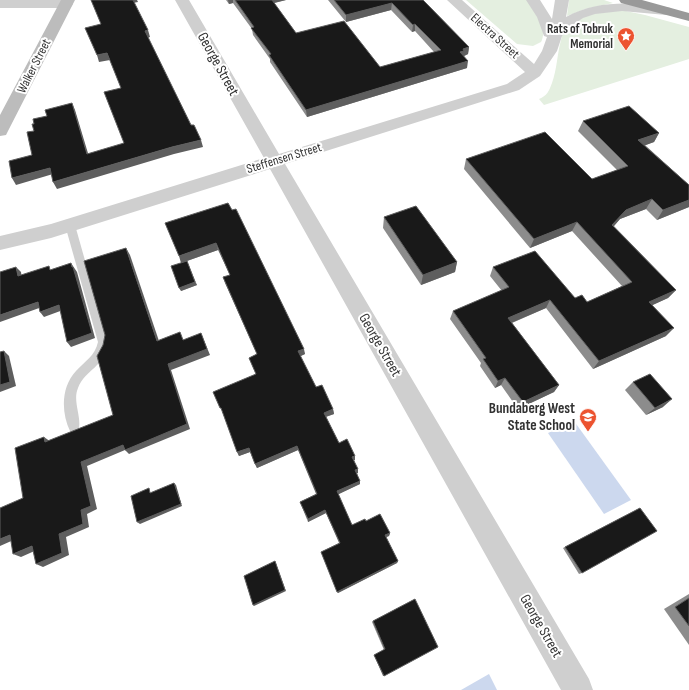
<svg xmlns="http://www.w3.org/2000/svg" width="689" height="690" font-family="'Sofia Sans Condensed',sans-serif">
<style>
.green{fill:#e4efe0}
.water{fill:#ccd8ee}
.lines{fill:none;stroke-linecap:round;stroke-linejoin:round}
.lane{fill:#cfcfcf;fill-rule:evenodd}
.street{fill:#cfcfcf;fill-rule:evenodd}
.secondary{fill:#bcbcbc;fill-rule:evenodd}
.highway{fill:#999;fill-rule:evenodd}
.wall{fill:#8c8c8c}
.shaded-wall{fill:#5e5e5e}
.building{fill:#191919;stroke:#5e5e5e}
.labels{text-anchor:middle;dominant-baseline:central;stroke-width:4;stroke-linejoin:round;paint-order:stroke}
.far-poi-label{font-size:13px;font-weight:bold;fill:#323232;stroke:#fff;text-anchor:end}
.far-street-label{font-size:13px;fill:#323232;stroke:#fff}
.street-label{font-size:15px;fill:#323232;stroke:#fff}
.poi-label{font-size:15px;font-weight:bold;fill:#323232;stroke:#fff;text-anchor:end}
</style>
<rect width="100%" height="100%" fill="#fff"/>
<g class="green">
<path d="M466 0H527C536 11 548 28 541 42L533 46 517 44Z"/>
<polygon points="569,0 604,0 613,3 585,9 567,16"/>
<path d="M621 10 645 15 689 27V59L544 105 539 99C547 96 549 91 552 83 557 69 557 55 561 40 567 15 600 12 621 10Z"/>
</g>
<g class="water">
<polygon points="574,421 631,500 604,514 548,433"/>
<polygon points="489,674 497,690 461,690"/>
</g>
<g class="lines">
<path class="lane" d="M70 221 75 225 108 342C105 368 85 369 78 388 72 402 83 419 78 431L74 433 70 431C61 412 61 387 76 371 85 361 95 356 98 342L65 225Z"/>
<g class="street">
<polygon points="0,0 66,0 71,1 73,4 71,7 66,8 0,8"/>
<path d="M175 0H189L279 154 507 84 525 72 447 0H462L534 64 542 51 547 37 544 36 537 17 526 0H540L552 19 555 0H569L566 17C596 0 633 2 666 7L671 8 673 11 671 14 666 15 622 11 595 14 583 18 571 26 562 36 557 51 540 76 519 90 285 164 589 679 593 690H561L270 169 51 238 0 250V236L51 224 264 158Z"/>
</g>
<polygon class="secondary" points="61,0 75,0 8,131 6,135 0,136 0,115"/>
<polygon class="highway" points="619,0 642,0 689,13 689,21 621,3"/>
</g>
<g class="wall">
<polygon points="226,0 286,0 274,3 296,33 380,67 434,52 415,31 412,32 391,10 346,22 328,0 423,0 469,47 468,54 464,56 467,68 307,117 270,62 270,59 253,35 252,29 233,3 229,4"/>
<polygon points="583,121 659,133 654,142 645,145 689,185 689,207 657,220 646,209 620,219 614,226 676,290 668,298 652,305 666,336 593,369 546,308 512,323 559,385 554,392 518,409 501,385 495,388 480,366 481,363 450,319 453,311 502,291 490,276 493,267 575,298 587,302 622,286 572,231 530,248 464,169 466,159 592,179 617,170 578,131"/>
<polygon points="228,203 305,354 300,356 316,387 333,409 334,414 326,417 339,443 355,460 354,460 358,473 357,473 360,484 338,494 352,525 366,521 390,533 389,536 386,537 398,561 397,563 338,593 321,552 339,543 326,513 308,522 300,502 316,494 298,450 257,468 250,452 239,456 223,413 222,413 256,374 249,358 257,354 225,283 223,277 230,275 218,250 187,261 197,285 181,291 181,262"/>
<polygon points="384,217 457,262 455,272 421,285 383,228"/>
<polygon points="633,382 663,407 646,415 625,390"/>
<polygon points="640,508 582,573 579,574 563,548"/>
<polygon points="689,594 689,645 664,609"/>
<polygon points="415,599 384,676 383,676 374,655 384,650 372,622 373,621"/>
</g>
<g class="shaded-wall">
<polygon points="132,0 137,0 138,2 133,3"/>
<polygon points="228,0 233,0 233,3 229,4"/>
<polygon points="269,0 286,0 270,4"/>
<polygon points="392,3 391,10 346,22 346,15"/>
<polygon points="415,24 415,31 412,32 413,25"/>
<polygon points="148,30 150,37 147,38 145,31"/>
<polygon points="469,47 468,54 464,56 463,58 460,52 463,49"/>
<polygon points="107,53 110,60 99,62 97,55"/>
<polygon points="468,61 467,68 307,117 306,110"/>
<polygon points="72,103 75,110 90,160 87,154"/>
<polygon points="659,133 654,142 633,150 638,140"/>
<polygon points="201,140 203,147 174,154 57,189 53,182 172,147"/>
<polygon points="50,168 53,174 16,185 12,178"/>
<polygon points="652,199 646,209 620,219 607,234 612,225 626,210"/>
<polygon points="689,200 689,207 657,220 663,210"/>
<polygon points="577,222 572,231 530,248 534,239"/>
<polygon points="216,243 218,250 181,263 179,256"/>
<polygon points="126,248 130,255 161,347 157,341"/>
<polygon points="457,262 455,272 421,285 423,275"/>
<polygon points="71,263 77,272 95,338 71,347 67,342 72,267"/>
<polygon points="16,267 21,272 22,281 18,276"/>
<polygon points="195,282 197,285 181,291 179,288"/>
<polygon points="676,290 668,298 642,310 649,302"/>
<polygon points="550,300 546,308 504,326 508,318"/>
<polygon points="38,302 42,307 0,322 0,315"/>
<polygon points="59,305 63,310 44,317 40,312"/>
<polygon points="674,328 666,336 593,369 599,361"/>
<polygon points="201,333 210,355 171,370 190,429 129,454 125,450 87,466 97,509 87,514 89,527 66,537 69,555 43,567 36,564 59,534 81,510 81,462 168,364"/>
<polygon points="304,349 305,354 299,357 298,351"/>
<polygon points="4,351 9,356 16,386 0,392 0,385"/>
<polygon points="505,378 501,385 495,388 498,381"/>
<polygon points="559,385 554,392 518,409 523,402"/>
<polygon points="672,399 663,407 646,415 655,408"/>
<polygon points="333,409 334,414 325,417 324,413"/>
<polygon points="44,437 51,442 45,442"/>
<polygon points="297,446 298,450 257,468 255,464"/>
<polygon points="249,448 250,452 239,456 237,452"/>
<polygon points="355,456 355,460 352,461 352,457"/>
<polygon points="358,469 358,473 355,474 355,470"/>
<polygon points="360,481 360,484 337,495 337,491"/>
<polygon points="174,483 176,485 182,506 140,524 137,522"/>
<polygon points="325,510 326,513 308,522 308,519"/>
<polygon points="390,533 389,536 384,538 385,535"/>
<polygon points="10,535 18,538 0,546 0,539"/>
<polygon points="32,546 39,549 21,557 13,554"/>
<polygon points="275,561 286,591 254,606 253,605"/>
<polygon points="398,561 397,563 338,593 337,592"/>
</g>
<g class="building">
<polygon points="91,0 133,0 148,30 145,31 191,125 194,125 201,140 172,147 53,182 50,168 12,178 9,161 32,155 27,132 34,131 32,124 34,124 33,119 47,116 45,110 72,103 87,154 124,143 104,92 121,88 107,53 97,55 85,28 101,24"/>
<polygon points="235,0 272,0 296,33 344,21 380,67 441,50 415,24 413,25 392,3 346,15 334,0 423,0 469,47 463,49 464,51 460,52 468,61 306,110 269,55 271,54 251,28 254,27"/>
<polygon points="629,106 659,133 638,140 689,185 689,200 663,210 652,199 626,210 612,225 676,290 649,302 674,328 599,361 550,300 508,318 559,385 523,402 505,378 498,381 483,359 486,358 453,311 509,287 493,267 535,251 575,298 582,295 587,302 632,282 577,222 534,239 466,159 545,132 592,179 628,166 583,121"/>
<polygon points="228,203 232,210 236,209 304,349 298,351 316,387 322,385 333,409 324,413 339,443 347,439 355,456 352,457 358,469 355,470 360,481 337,491 352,525 365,519 366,521 380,514 390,533 385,535 398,561 337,592 321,552 340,543 325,510 308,519 300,502 317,494 297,446 255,464 249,448 237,452 221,408 220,408 213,392 256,374 249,358 257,354 223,277 230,275 216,243 179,256 165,223"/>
<polygon points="416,206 457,262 423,275 384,217"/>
<polygon points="126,248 157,341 180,332 183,340 201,333 207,349 168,364 187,424 125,450 123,445 81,462 91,506 81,510 83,524 59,534 62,553 36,564 32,546 13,554 10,535 0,539 0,508 23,498 15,448 44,437 45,442 113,415 97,356 103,345 105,335 84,261"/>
<polygon points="187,261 195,282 179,288 171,266"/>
<polygon points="71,263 72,267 73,267 92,333 67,342 59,305 40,312 38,302 0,315 0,272 16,267 18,276 49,266 50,270"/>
<polygon points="4,351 10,382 0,385 0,352"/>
<polygon points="650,374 672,399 655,408 633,382"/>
<polygon points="174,483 181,504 137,522 131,496 149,488 150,493"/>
<polygon points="640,508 657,531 582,573 565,547"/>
<polygon points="275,561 285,590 253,605 244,576"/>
<polygon points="689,598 689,626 675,607"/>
<polygon points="415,599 438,647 384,676 374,655 385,649 373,621"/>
</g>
<defs>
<g id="sight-pin" transform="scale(0.9)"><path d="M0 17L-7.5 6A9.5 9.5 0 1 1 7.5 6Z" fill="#ec5330" stroke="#fff"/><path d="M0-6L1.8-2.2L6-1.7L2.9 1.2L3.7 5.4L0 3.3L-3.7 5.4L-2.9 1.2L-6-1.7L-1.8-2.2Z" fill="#fff"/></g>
<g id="school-pin" transform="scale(0.9)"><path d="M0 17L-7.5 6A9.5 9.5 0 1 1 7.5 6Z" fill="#ec5330" stroke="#fff"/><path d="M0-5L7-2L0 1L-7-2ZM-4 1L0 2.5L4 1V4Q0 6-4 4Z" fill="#fff"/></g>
</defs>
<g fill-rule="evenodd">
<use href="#sight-pin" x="626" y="36"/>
<use href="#school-pin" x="588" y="417"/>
</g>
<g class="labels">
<g class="far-poi-label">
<text x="613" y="29">Rats of Tobruk<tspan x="613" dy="15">Memorial</tspan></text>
</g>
<g class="far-street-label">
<text transform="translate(495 36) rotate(42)">Electra Street</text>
<text transform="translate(34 66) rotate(-63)">Walker Street</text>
<text transform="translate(284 158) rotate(-17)">Steffensen Street</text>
</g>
<g class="street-label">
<text transform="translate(218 64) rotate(61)">George Street</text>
<text transform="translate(380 345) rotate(60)">George Street</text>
<text transform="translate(541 626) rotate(60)">George Street</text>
</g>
<g class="poi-label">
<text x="575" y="408">Bundaberg West<tspan x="575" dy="17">State School</tspan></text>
</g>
</g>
</svg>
